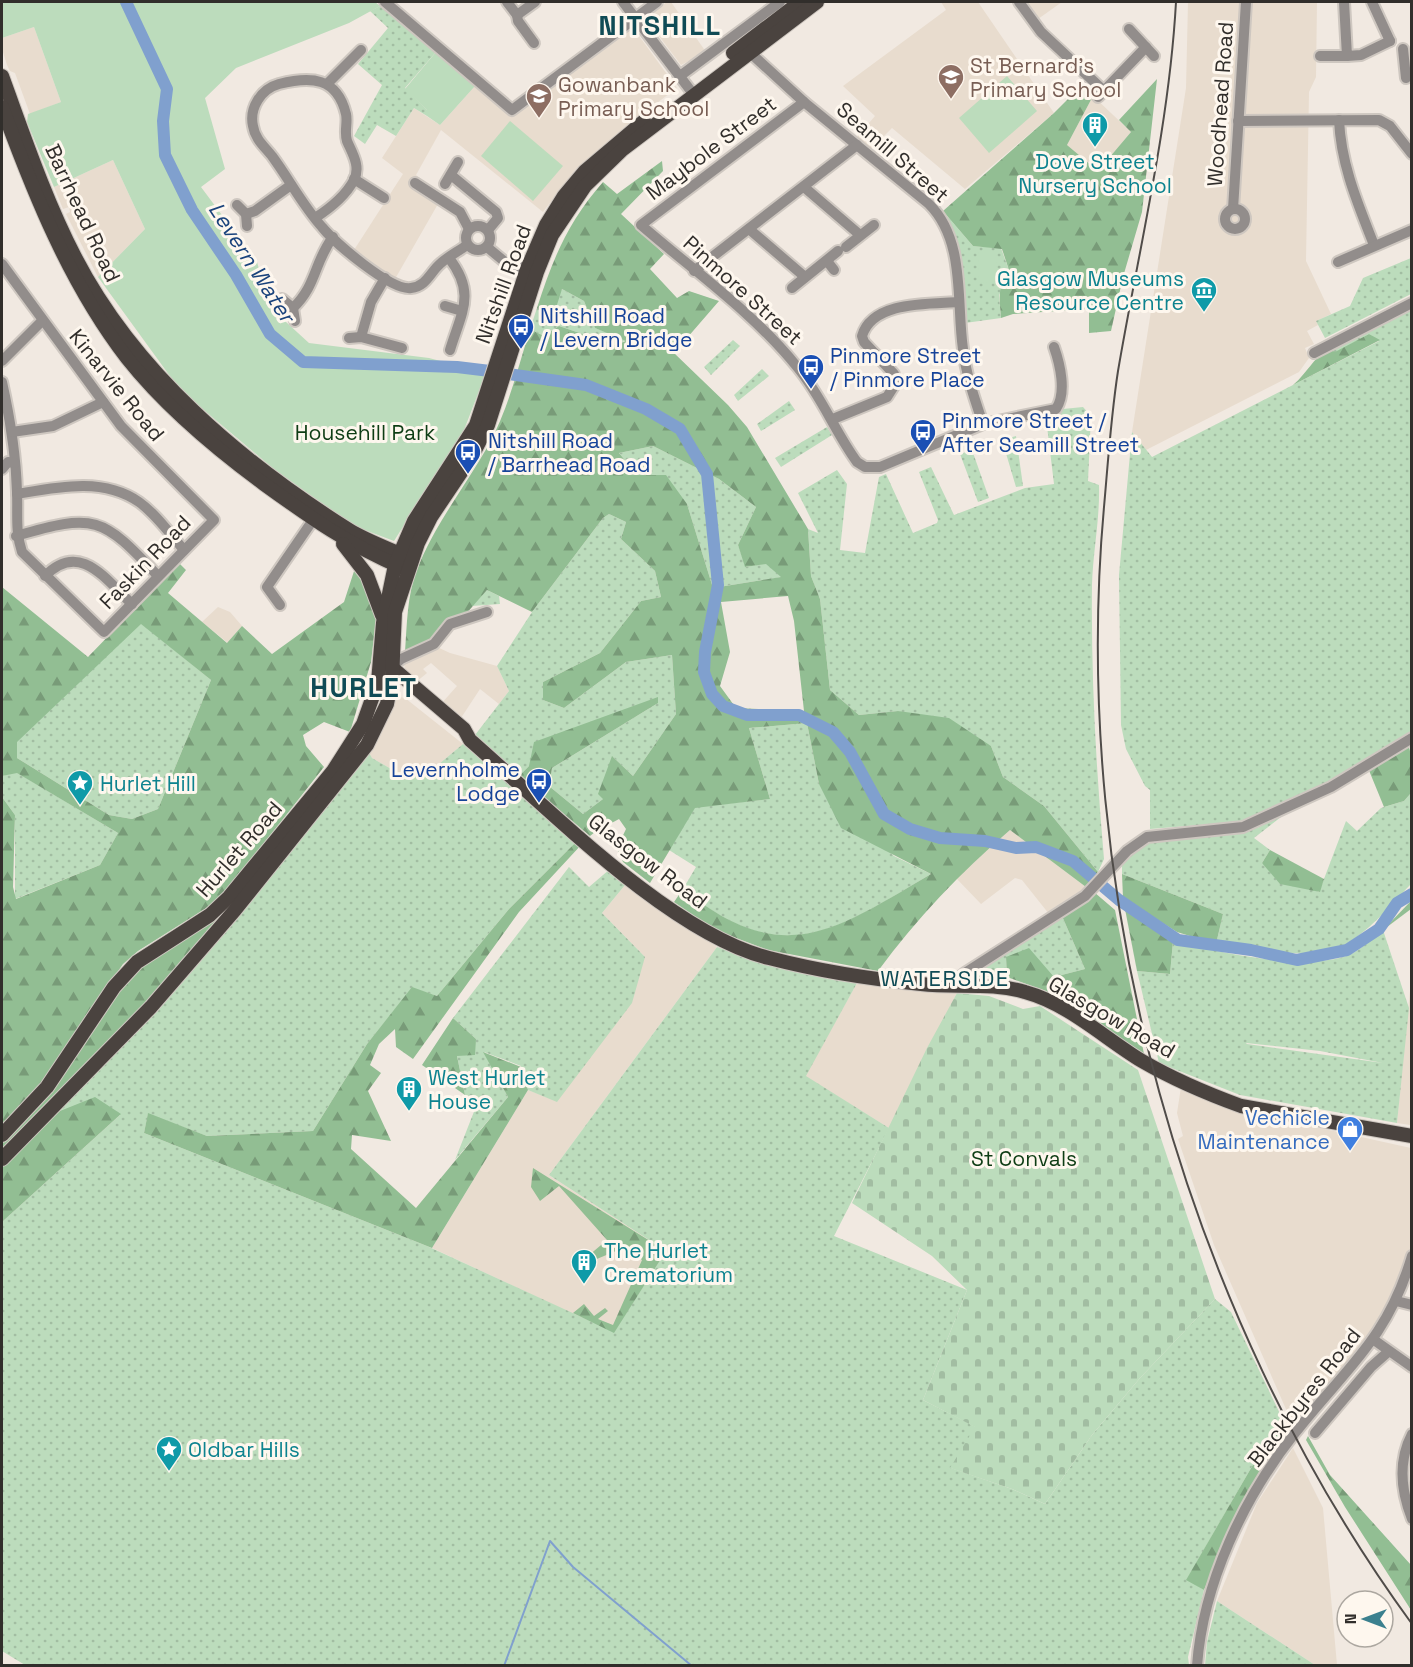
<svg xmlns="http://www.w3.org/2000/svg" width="1413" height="1667" font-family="'Space Grotesk',sans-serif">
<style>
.built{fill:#e8dcce}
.grass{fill:url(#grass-dots);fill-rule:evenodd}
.forest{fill:url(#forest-firs);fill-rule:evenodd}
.cemetery{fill:url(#cemetery-stones)}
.park{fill:#bcdcbc}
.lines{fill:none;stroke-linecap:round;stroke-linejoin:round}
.stream{stroke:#80a0ce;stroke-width:2}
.river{stroke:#80a0ce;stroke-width:12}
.minor-casing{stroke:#cec7c0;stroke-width:14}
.major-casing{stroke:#cec7c0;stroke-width:16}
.minor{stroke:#928d8b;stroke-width:10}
.major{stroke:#4a433f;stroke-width:14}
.rail{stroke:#504c49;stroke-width:2}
.labels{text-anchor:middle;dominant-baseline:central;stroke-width:6;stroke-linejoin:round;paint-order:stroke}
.education-label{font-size:21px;fill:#785e54;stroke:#fef7ee;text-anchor:start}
.street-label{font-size:21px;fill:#312e2b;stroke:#fef7ee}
.culture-label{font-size:21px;fill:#0d838f;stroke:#fef7ee;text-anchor:start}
.transit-label{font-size:21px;fill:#164399;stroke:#fef7ee;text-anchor:start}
.park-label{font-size:21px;fill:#0e3d14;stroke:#fef7ee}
.shop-label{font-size:21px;fill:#366cbe;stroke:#fef7ee;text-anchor:end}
.water-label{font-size:22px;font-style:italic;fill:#1a437c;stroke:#fef7ee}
.neighbourhood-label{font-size:22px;letter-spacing:1.5px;fill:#104b55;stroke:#fef7ee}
.district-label{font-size:27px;font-weight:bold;letter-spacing:1.5px;fill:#104b55;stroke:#fef7ee}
</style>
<defs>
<pattern id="grass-dots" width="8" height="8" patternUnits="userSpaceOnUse" patternTransform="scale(1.5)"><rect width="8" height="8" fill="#bcdcbc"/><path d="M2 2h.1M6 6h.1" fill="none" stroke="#a2bda2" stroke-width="1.8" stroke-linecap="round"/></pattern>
<pattern id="forest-firs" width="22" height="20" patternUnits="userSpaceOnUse" patternTransform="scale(1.5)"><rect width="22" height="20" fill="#92be93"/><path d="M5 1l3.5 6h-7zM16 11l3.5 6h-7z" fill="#789b78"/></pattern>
<pattern id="cemetery-stones" width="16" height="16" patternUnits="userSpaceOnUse" patternTransform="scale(1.5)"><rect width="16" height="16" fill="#bcdcbc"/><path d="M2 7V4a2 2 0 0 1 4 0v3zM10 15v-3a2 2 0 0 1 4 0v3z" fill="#a2bda2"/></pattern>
</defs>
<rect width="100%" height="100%" fill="#f1e9e1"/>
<g class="built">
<polygon points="667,2 671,2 706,52 681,65 646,19 646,16"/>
<polygon points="941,2 978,2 1054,113 965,189 892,128 871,149 857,137 875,116 843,86 946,10"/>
<polygon points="1026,2 1062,2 1038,19"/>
<polygon points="1188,2 1317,2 1316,77 1309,92 1306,261 1331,314 1317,321 1318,325 1307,331 1314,344 1305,348 1309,358 1299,372 1146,450 1132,432 1186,88"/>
<polygon points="34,27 61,102 30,114 15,73 10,71 7,65 2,49 2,38"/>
<polygon points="634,29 677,88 630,123 576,169 543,212 441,130 416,175 442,197 395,279 354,250 403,174 382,158 414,108 440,125 475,86 514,116 626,31"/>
<polygon points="1093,96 1131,132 1098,172 1067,145"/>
<polygon points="113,160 145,229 98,277 66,214 70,212 69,207 63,209 54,187"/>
<polygon points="218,607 230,612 242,626 228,643 202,622"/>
<polygon points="435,646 450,653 497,666 509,691 499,704 480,689 459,721 441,704 457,686 431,663 423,669 427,673 416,682 405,669 403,661"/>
<polygon points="399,697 405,698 463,744 433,769 407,778 372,758 369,754 381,734 392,703"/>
<polygon points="1010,830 1086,887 1049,914 1022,880 1015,878 981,904 956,878"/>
<polygon points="625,885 717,947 549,1175 666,1251 614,1333 432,1248 528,1090 557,1101 645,957 602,913"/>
<polygon points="1411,981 1411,1124 1410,1125 1397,1123"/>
<polygon points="857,983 957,993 889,1128 805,1076"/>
<polygon points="1181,1087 1220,1106 1411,1148 1411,1251 1396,1301 1296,1432 1214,1245 1178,1139 1183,1136 1177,1113"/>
<polygon points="1293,1448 1323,1508 1337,1665 1315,1665 1217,1601 1257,1503"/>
</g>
<g class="grass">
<polygon points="380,6 436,52 405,88 427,110 427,116 414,108 396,136 377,125 365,144 354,136 382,85 358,64 388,28 370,11"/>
<path d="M943 211 973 246 1001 248 1010 273 999 295 1001 318 965 323C962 284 964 245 943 211Z"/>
<polygon points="1411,258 1411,294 1325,338 1316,321 1350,306 1363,278"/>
<polygon points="562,289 584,301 595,328 627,340 615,345 559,326 544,336 530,329 537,308 543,316"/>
<polygon points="1411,306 1411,734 1337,777 1251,821 1150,829 1150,790 1145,786 1126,749 1121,725 1119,575 1132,432 1152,457 1379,341 1369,334 1335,353 1329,349"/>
<polygon points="733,340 740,346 711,375 704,367"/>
<polygon points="762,369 769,376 738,401 734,395"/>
<polygon points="789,401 795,410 761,431 757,424"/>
<path d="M1083 407 1091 416 1088 481 1099 485C1100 519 1093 551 1092 585 1091 676 1096 768 1104 859L1098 872 1044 806 1003 777 991 746 898 711 859 715 830 690 820 599 811 576 808 529 818 533 798 493 837 470 847 484 840 550 865 553 879 477 886 474 913 533 937 523 938 520 919 472 931 467 954 515 1025 488 1054 484 1046 418 1060 413 1063 409Z"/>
<polygon points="827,427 832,435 781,467 775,458"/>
<polygon points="1016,436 1023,486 1016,487 1002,440"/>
<polygon points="653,446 719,479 756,507 738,545 746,567 766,563 782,577 713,588 687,504 637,475 619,453"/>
<polygon points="972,450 989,498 978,502 960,454"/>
<polygon points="609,514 626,522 621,539 655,571 661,597 641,601 600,653 543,682 543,700 564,708 626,662 672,655 676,714 633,776 613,757 603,799 583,814 549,786 552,768 658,703 529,766 519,776 475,735 509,691 497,666 532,612 603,518"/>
<polygon points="487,590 499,596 500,604 472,606"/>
<polygon points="141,623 211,680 158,809 132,819 109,815 17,758 16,742"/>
<path d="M807 723 819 784 894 856 931 874C835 931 783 971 683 889L696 867 669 850 695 807 770 799 749 728Z"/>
<polygon points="463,744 577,841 509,909 437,996 412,988 367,1044 313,1131 207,1136 148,1114 144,1133 427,1246 614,1332 666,1251 549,1175 717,947 767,962 857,983 806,1076 889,1128 834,1236 967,1290 923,1400 976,1427 951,1468 1012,1489 1045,1504 1092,1435 1140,1378 1215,1299 1231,1312 1284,1422 1254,1463 1187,1579 1204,1590 1188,1657 1189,1665 25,1665 2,1651 2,1222 120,1115 55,1113 368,751 372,758 407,778 433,769"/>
<polygon points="16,772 118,833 100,865 15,899 15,815 2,797 2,776"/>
<path d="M1411 793V884C1389 907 1367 934 1339 948 1313 961 1246 947 1216 944L1223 914 1122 874V864C1157 823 1198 843 1244 832 1261 829 1279 815 1294 807L1254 838 1270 850 1262 863 1319 892 1346 821 1357 831 1381 808 1404 801Z"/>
<polygon points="569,867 589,887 610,869 625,885 602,913 645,957 632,1003 557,1102 528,1090 521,1066 484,1052 508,1097 455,1160 477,1104 465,1095 457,1056 476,1039 453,1018"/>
<polygon points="1062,916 1085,969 1054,977 1006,957 1007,977 968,977"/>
<path d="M1383 930 1409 1008 1397 1123 1240 1095 1159 1063 1137 971 1170 974 1173 941C1219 952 1305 972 1349 955 1361 950 1372 938 1383 930ZM1246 1043 1320 1051 1383 1063 1247 1044Z"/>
<polygon points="1217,1601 1315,1665 1205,1665 1207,1642"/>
</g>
<g class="forest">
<path d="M1157 79 1142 212 1123 277 1111 331 1089 333V309L1013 314 1001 318C1000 302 996 284 1010 273L1002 249 973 246 943 211 1054 113 1081 86 1093 96 1067 145 1098 171 1131 132 1119 120Z"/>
<path d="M662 161 663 171 621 214 664 254 650 269 677 298 689 291 719 301 674 353 728 405 747 427 808 529 811 576 820 599 830 690 859 715 898 711 949 718 991 746 1003 777 1044 806 1098 872 1086 887 1010 830C960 873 917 918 878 971L768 950 715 930 674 902 683 889C783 970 834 931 931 874L841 828 819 784 807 723 749 728 770 799 695 808 650 883 623 862 617 848 626 829 619 819 606 826 605 824 590 836 519 776 529 766 534 742 658 697V703L552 768 549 786 583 814 603 799 598 794 612 756 633 776 676 714 672 655 626 662 564 708 543 700V682L600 653 641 601 661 597 655 571 621 539 626 522 609 514 603 518 532 612 487 590 465 615 450 617 435 638 405 652C407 625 407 595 417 570 434 525 465 487 488 446 508 410 518 368 530 329L544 336 559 326 615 345 626 341 595 328 584 301 562 289 555 311 543 316 537 308C553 258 568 222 603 182L617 194ZM653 446 719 479 756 507 738 545 745 567 766 564 781 577 713 588 687 504 666 475H637L619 453ZM788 596 794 621 804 711 736 708 720 686 730 652 721 602Z"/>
<path d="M1369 334 1380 340 1293 385C1308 372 1312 359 1329 349L1335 352Z"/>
<path d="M179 563 186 570 168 593 227 643 242 626 272 654 344 602 356 565 376 619 371 662 350 732 324 722 303 735 306 746 324 767 219 900 138 951 123 964 35 1093 2 1124V797L15 815 13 887 16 899 100 865 118 833 17 773 2 776V587L88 657ZM141 624 211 680 158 809 132 819 109 815 17 758V742Z"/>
<polygon points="1409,747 1411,755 1411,793 1404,801 1384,807 1368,768"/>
<polygon points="577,841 582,844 519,912 413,1059 396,1047 395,1029 379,1044 370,1065 381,1073 368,1091 391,1141 352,1135 351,1149 416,1208 508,1097 483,1052 521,1067 528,1090 432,1248 144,1133 148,1113 207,1136 313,1131 367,1044 412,987 437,996 509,909"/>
<polygon points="1270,850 1324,879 1320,892 1280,884 1262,863"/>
<polygon points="1122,874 1223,914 1216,944 1177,932 1123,898"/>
<polygon points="1094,892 1115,910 1144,1054 1046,991 1007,977 1006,957 1029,948 1054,977 1085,969 1062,916"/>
<polygon points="1411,901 1411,909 1383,930"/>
<polygon points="1125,909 1173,941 1170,974 1137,971"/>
<polygon points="217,918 220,920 135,1016 2,1154 2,1141 141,963"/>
<polygon points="453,1018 476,1039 475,1055 457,1056 465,1095 422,1065"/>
<polygon points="95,1097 121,1114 2,1222 2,1167 55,1113"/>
<polygon points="533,1168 666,1251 614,1333 573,1313 584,1304 594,1316 605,1308 608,1311 598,1319 613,1325 642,1260 628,1247 626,1250 616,1251 592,1261 588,1256 607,1240 559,1186 540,1201 531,1187"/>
<polygon points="1284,1422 1291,1433 1231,1527 1204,1590 1186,1580 1254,1463"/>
<polygon points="1308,1436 1330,1475 1411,1565 1411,1610 1345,1507 1306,1440"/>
</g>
<polygon class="cemetery" points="957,993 989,996 1023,1009 1040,1006 1138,1070 1215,1299 1140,1378 1092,1435 1045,1504 1012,1489 950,1468 975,1427 923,1400 967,1290 932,1256 852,1203 927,1048"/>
<g class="park">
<polygon points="2,2 375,2 380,6 349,23 236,68 205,98 225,169 201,187 257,262 267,297 286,322 309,343 429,358 486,373 464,430 394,541 354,526 275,470 180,390 98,277 145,229 113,160 54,187 27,122 28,114 61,102 34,27 2,38"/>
<polygon points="436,52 475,86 440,125 427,116 427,110 405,89"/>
<polygon points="1007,76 1037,111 989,153 959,118"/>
<polygon points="510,121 563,166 533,201 481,156"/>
<polygon points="978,252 996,252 998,282 979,283"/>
</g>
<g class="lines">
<polyline class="stream" points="504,1666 550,1541 573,1567 692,1666"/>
<g class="river">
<polyline points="126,2 167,89 163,121 165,155 192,210 236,275 270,334 303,362 457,367 490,371"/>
<polyline points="508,374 586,385 646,409 680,429 707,474 718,585 705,652 704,672 712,694 723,706 747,715 799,715 833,732 850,752 884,814 910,829 940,838 985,841 1016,848 1036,847 1073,861 1119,900 1178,940 1251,950 1297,960 1347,950 1379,929 1397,903 1412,894"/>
</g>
<g class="minor-casing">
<g id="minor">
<polyline points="385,2 512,110 657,2"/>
<polyline points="507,2 517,15 535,2"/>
<polyline points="623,2 694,95"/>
<polyline points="1019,2 1041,32 1104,91"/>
<polyline points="1344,2 1347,56 1361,55 1390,41"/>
<polyline points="1372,2 1390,41"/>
<polyline points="517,15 518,21 534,43"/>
<polyline points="1129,29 1154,56"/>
<path d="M745 48 804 102 929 204C966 241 956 302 963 349 966 375 975 400 983 424"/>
<polyline points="1403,49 1406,78"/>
<polyline points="1320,56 1347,56"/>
<polyline points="680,76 780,2"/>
<polyline points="328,83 361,50"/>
<polyline points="1098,97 1146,47"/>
<path d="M804 102 641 225C694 271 754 313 798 368 822 397 835 432 857 462L865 467H880L983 424 1056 409C1067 393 1060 364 1054 347"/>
<path d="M1339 120C1341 165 1358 204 1374 245"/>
<polyline points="1238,121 1379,120 1390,126 1412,154"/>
<polyline points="451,175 496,212 498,218 488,230"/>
<polyline points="354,179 384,198"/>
<polyline points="415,183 460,212 469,229"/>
<polyline points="445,184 458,162"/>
<polyline points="804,187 860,235"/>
<polyline points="237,205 246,214 247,226"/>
<polyline points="1233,209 1246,2"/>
<circle cx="1235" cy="219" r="10"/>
<polyline points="246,214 255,211 291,185"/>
<path d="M315 218C329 209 346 195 354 180 361 166 352 153 347 141 344 131 348 123 346 114 337 77 311 76 279 84 261 89 249 108 253 126 255 139 264 146 272 156 289 179 303 206 322 227 335 243 391 291 411 288 427 286 430 272 441 263 449 256 459 251 467 245"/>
<circle cx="478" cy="238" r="12"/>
<polyline points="749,229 805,277"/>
<polyline points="487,247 505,262 533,271"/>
<polyline points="846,247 874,225"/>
<path d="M449 258C476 293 462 311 450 350"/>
<polyline points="827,261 834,270"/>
<polyline points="1338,262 1412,230"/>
<path d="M2 264 121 426 214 520 104 632 22 552C15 531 18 513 17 492 16 455 10 418 2 382"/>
<polyline points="694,271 857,145"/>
<polyline points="792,288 838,251"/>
<polyline points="282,299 293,308 295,321"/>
<polyline points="445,306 462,311"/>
<path d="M293 308C317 285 314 262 333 237"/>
<polyline points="361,337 371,302 385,278"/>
<polyline points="349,338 361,337 402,348"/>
<polyline points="1314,353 1412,303"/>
<polyline points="2,361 42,321"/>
<path d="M833 419 887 397 894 386V374L864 342 862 336C872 301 929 304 958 302"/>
<polyline points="12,432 53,426 103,402"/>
<polyline points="2,469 8,462 15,463"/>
<path d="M17 494C58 487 103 477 139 502 156 514 170 534 184 550"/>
<path d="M16 536C95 513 102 516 158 576"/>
<path d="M45 576C80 540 106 580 132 604"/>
<polyline points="280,605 267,587 313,520"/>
<polyline points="393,666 401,659 434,644 450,624 487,612"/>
<polyline points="950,985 965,973 1085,896 1127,851 1147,837 1243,827 1331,787 1412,738"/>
<polyline points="1396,1301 1412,1305"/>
<polyline points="1374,1340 1412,1367"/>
<polyline points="1315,1433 1371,1367 1388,1352"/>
<path d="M1412 1434C1398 1461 1401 1491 1412 1519"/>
<path d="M1197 1666C1203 1583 1244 1497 1295 1433 1346 1368 1387 1340 1412 1256"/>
</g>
</g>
<g class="major-casing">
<g id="major">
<polyline points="733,53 800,2"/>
<path d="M2 76C24 136 45 199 75 257 135 373 240 461 349 530 367 541 387 548 407 557"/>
<path d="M2 107C34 194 70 284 127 358 165 406 215 448 264 484 311 518 349 545 403 568"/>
<polyline points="343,544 367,575 382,615"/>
<path d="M389 665 464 729 470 740C547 807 671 934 769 958 819 971 870 979 921 984 955 988 992 982 1025 992 1069 1004 1104 1038 1142 1061 1173 1079 1208 1094 1241 1106L1412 1136"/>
<polyline points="2,1135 47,1087 114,987 137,962 210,915 229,897 333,771 363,724 378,682 383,623 395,565 414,521 476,425 527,269 546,225 564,196 585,171 644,121"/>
<polyline points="2,1159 151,1007 235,910 367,745 387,704 392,678 395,612 418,543 431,517 472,456 488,425 537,272 552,235 585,186 622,150 817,2"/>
</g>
</g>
<use href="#minor" class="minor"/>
<use href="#major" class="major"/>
<path class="rail" d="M1176 2C1169 127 1139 248 1118 371 1111 416 1108 462 1104 507 1069 891 1184 1312 1412 1624"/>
</g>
<defs>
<g id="school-pin" transform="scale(1.35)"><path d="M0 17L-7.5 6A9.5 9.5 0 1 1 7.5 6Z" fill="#8d6e63" stroke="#fef7ee"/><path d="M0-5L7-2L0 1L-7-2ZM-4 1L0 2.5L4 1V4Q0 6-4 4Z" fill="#fff"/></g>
<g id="building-pin" transform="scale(1.35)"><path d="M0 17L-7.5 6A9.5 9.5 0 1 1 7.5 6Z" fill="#0f9aa8" stroke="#fef7ee"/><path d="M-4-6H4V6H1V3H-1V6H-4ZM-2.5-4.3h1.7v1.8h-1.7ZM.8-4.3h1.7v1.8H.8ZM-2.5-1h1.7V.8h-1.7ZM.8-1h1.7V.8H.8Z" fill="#fff"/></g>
<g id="museum-pin" transform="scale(1.35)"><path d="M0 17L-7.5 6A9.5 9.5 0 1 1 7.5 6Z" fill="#0f9aa8" stroke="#fef7ee"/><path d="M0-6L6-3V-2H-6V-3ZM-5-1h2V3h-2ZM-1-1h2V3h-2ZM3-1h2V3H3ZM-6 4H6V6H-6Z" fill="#fff"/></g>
<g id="bus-pin" transform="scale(1.35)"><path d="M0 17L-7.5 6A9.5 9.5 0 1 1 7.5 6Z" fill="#1a4fb4" stroke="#fef7ee"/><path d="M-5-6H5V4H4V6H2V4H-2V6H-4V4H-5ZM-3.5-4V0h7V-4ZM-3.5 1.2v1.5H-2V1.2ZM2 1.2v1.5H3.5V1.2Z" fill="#fff"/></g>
<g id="sight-pin" transform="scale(1.35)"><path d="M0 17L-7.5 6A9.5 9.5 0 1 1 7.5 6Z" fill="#0f9aa8" stroke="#fef7ee"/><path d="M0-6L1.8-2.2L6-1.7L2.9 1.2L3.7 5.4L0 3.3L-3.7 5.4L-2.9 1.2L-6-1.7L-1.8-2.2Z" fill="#fff"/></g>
<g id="shop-pin" transform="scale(1.35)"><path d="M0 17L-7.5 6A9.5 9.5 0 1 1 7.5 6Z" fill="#3f7fe0" stroke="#fef7ee"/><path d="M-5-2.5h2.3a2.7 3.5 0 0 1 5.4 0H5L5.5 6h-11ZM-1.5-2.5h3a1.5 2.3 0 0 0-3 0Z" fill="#fff"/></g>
</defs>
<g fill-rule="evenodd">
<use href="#school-pin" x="951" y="77"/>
<use href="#school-pin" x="539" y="96"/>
<use href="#building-pin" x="1095" y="125"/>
<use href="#museum-pin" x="1204" y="290"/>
<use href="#bus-pin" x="521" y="327"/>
<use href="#bus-pin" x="811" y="367"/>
<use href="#bus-pin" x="923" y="432"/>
<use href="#bus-pin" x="468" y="452"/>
<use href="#bus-pin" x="539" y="781"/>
<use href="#sight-pin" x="80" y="783"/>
<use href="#building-pin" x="409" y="1089"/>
<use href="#shop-pin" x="1350" y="1129"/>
<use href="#building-pin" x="584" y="1262"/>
<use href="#sight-pin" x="169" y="1449"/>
</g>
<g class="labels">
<g class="education-label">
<text x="970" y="65">St Bernard's<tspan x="970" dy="24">Primary School</tspan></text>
<text x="558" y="84">Gowanbank<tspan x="558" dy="24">Primary School</tspan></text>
</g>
<g class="street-label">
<text transform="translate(1220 104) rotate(-86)">Woodhead Road</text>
<text transform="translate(711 148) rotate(-37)">Maybole Street</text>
<text transform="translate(893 152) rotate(41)">Seamill Street</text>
<text transform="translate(83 213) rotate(65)">Barrhead Road</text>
<text transform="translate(503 284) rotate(-70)">Nitshill Road</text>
<text transform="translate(743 290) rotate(42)">Pinmore Street</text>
<text transform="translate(117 385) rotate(51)">Kinarvie Road</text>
<text transform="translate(145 562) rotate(-46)">Faskin Road</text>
<text transform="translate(239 849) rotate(-49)">Hurlet Road</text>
<text transform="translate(648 861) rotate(37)">Glasgow Road</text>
<text transform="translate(1112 1017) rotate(30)">Glasgow Road</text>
<text transform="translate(1304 1397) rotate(-52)">Blackbyres Road</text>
</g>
<g class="culture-label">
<text x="1095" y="161" text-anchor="middle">Dove Street<tspan x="1095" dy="24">Nursery School</tspan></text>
<text x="1184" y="278" text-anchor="end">Glasgow Museums<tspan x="1184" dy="24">Resource Centre</tspan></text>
<text x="100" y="783">Hurlet Hill</text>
<text x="428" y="1077">West Hurlet<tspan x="428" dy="24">House</tspan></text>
<text x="604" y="1250">The Hurlet<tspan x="604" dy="24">Crematorium</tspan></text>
<text x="188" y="1449">Oldbar Hills</text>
</g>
<g class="transit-label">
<text x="540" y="315">Nitshill Road<tspan x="540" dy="24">/ Levern Bridge</tspan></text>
<text x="830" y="355">Pinmore Street<tspan x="830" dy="24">/ Pinmore Place</tspan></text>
<text x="942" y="420">Pinmore Street /<tspan x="942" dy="24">After Seamill Street</tspan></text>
<text x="488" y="440">Nitshill Road<tspan x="488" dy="24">/ Barrhead Road</tspan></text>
<text x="520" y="769" text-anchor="end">Levernholme<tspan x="520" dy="24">Lodge</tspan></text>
</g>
<g class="park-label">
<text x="365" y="432">Househill Park</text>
<text x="1024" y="1158">St Convals</text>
</g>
<g class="shop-label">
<text x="1330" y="1117">Vechicle<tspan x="1330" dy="24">Maintenance</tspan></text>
</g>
<g class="water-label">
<text transform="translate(252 262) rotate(57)">Levern Water</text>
</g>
<g class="neighbourhood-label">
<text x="945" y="978">WATERSIDE</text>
</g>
<g class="district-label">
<text x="660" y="25">NITSHILL</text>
<text x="364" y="687">HURLET</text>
</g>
</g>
<rect width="1413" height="1667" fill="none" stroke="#312e2b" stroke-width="6"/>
<g transform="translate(1365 1619) rotate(270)"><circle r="28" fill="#fef7ee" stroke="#aca7a0" stroke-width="1.5"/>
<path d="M0-4.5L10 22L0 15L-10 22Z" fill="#3b808e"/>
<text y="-9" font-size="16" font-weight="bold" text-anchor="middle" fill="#312e2b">N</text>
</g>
</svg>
